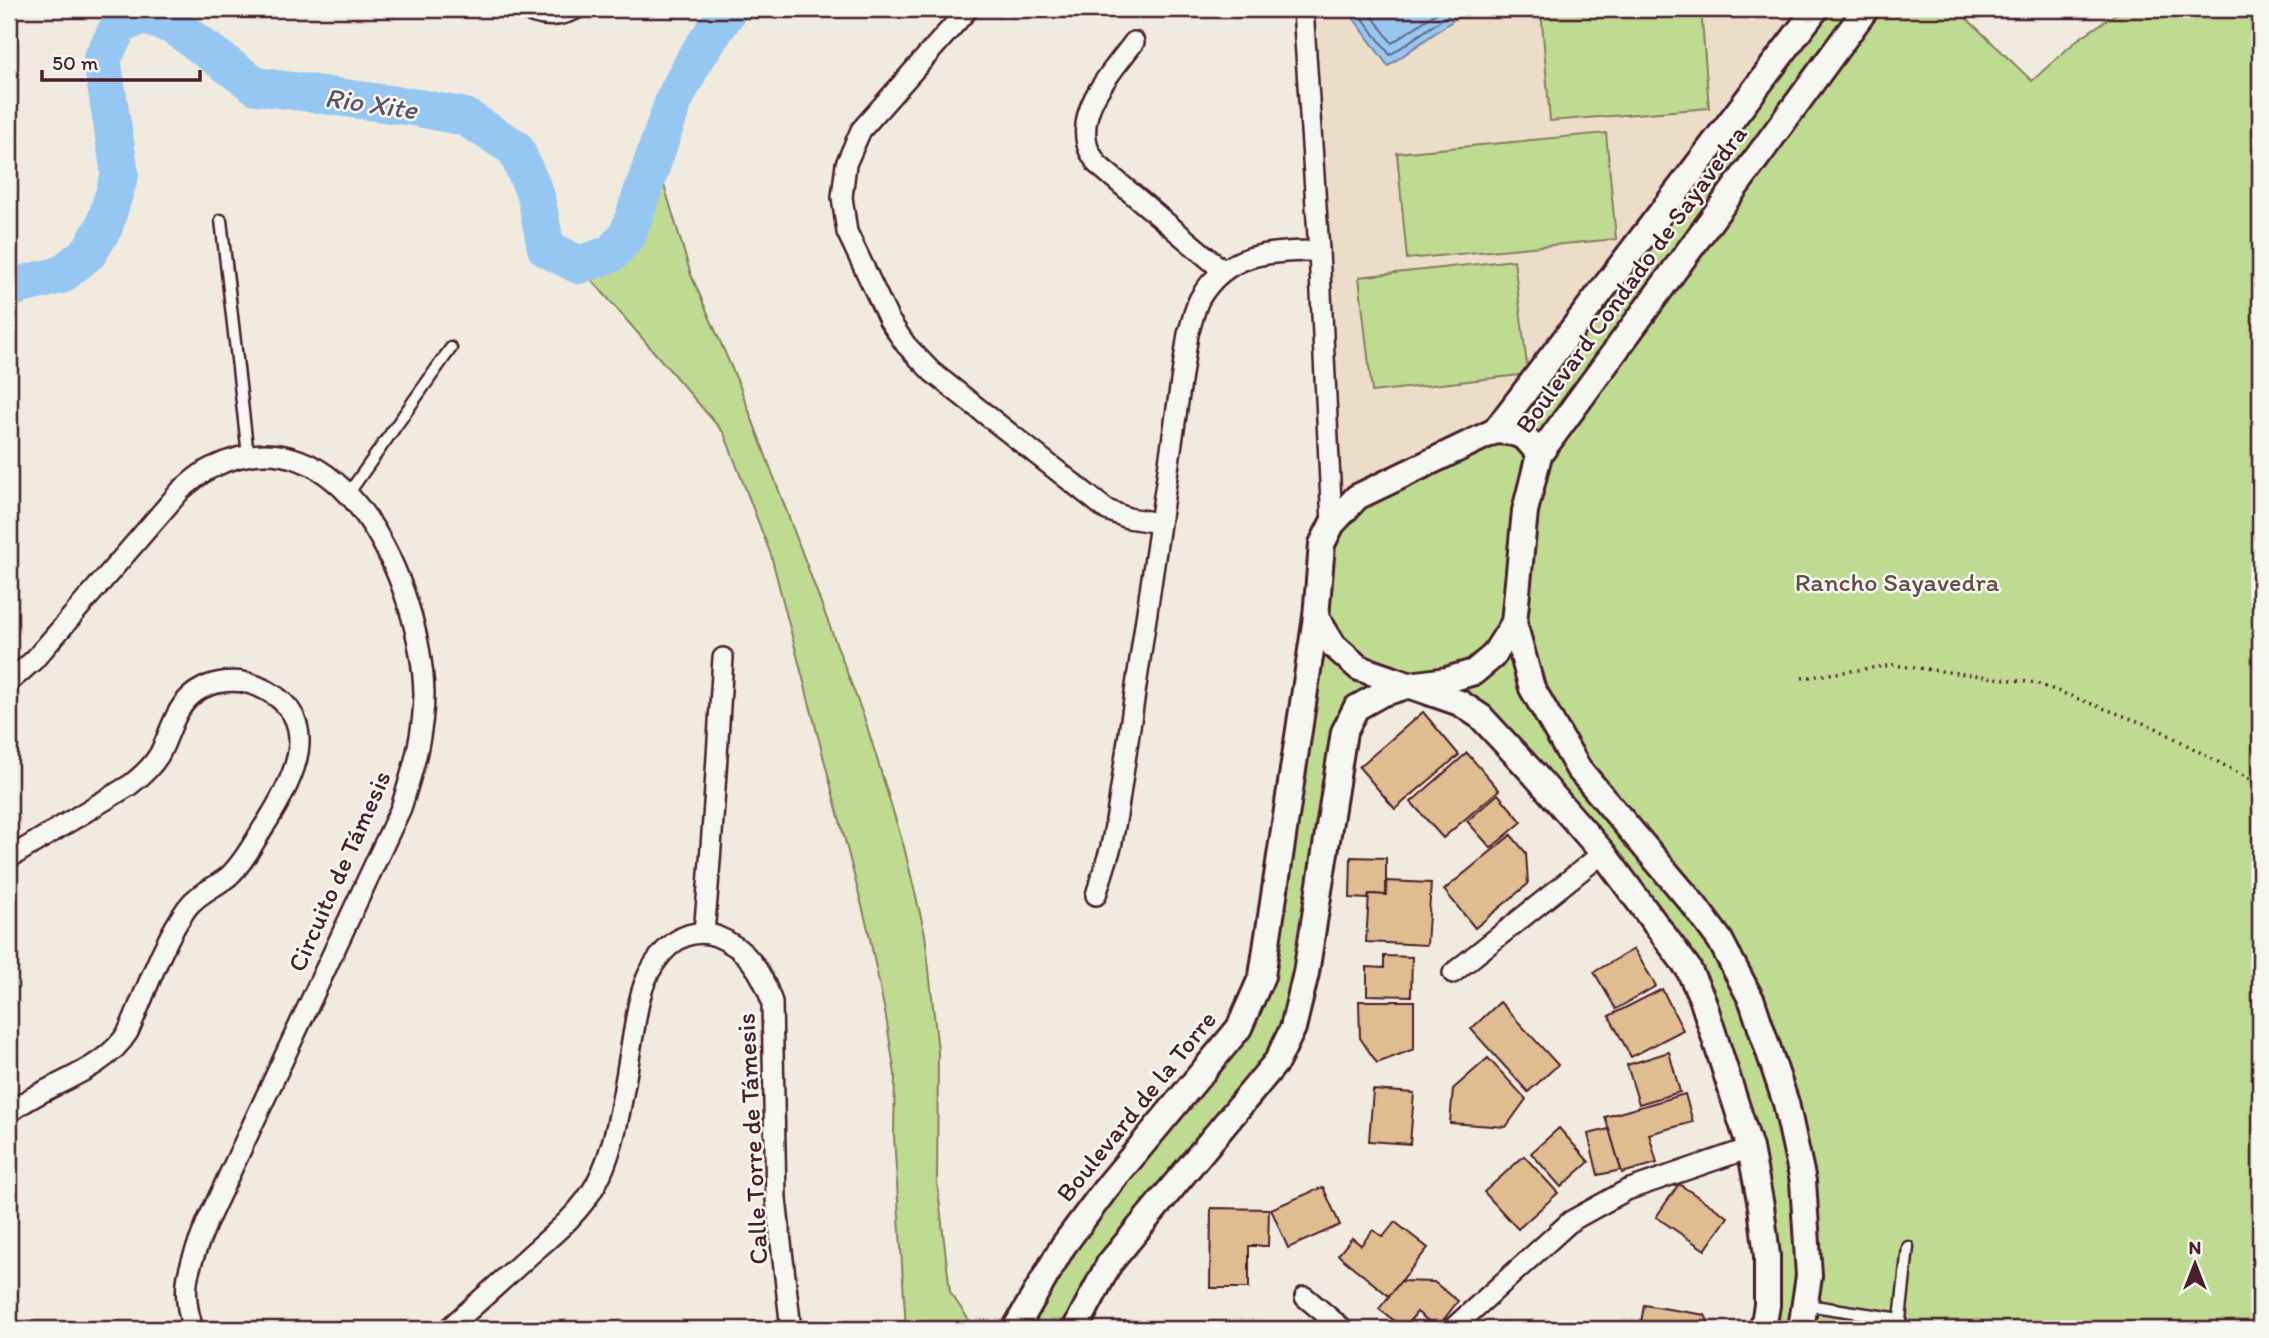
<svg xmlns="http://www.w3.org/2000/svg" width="2269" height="1338" font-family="Itim,sans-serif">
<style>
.built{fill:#ecddc8}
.green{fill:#bfdb92;stroke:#847d5e;stroke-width:2}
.water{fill:#96c7f2;stroke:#7884a2;stroke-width:2}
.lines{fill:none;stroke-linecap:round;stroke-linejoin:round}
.shore{stroke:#68627b;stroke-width:2}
.river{stroke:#96c7f2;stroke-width:38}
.building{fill:#dfbd91;stroke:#4a1f2b;stroke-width:2}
.service-casing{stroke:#4a1f2b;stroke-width:15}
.minor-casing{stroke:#4a1f2b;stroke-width:24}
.tertiary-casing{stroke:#4a1f2b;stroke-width:30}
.path{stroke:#4a1f2b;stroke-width:3.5;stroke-dasharray:2 5;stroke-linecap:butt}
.service{stroke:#f6f6f2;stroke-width:10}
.minor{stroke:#f6f6f2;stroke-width:19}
.tertiary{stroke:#f6f6f2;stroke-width:24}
.labels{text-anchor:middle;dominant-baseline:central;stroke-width:5;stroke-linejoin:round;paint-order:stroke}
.street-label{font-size:26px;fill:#4a1f2b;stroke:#f6f6f2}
.park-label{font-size:26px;fill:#674e45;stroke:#f6f6f2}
.water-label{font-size:28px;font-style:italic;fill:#615167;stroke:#f6f6f2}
</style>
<rect width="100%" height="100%" fill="#f1ebdf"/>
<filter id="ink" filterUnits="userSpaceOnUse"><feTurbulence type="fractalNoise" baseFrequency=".0143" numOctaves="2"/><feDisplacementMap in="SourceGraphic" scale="14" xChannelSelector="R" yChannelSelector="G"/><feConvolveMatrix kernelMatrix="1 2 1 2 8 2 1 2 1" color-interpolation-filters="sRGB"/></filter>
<g filter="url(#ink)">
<polygon class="built" points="1301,9 1813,9 1495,431 1332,523"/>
<g class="green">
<polygon points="1541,9 1701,9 1709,108 1550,121"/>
<polygon points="1816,9 1957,9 2032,81 2077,40 2123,9 2260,9 2260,1329 1762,1329 1767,1256 1702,998 1481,717 1412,685 1355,707 1293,1028 1109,1264 1075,1329 1015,1329 1209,1067 1262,976 1320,570 1344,509 1495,431"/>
<polygon points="1606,133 1616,239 1407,259 1397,153"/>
<polygon points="655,155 691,275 740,387 866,723 904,847 925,934 938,1051 937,1181 950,1292 975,1329 906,1329 894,1136 895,1074 886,1017 868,929 771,555 724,433 579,265 611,254 627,234"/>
<polygon points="1514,260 1528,374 1372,392 1359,277"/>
</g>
<polygon class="water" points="1347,9 1469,9 1388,66"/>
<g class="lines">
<g class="shore">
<polyline points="1356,9 1390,55 1457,9"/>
<polyline points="1367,9 1392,43 1442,9"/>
</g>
<polyline class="river" points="9,288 61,275 89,252 104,227 120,174 102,59 119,26 142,15 174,26 256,86 419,108 465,117 515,148 536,196 546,248 579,265 611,254 628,234 674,100 695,59 729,9"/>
</g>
<g class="building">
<polygon points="1423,712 1459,755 1395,809 1359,767"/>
<polygon points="1467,753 1499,790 1443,838 1411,802"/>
<polygon points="1498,794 1522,822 1491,848 1467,821"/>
<polygon points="1511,835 1526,853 1528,884 1475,928 1444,890"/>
<polygon points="1351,857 1386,858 1386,895 1369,894 1368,899 1350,898"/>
<polygon points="1387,881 1431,883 1427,945 1366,942 1369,894 1386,895"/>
<polygon points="1634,949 1656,986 1616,1009 1594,972"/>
<polygon points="1384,956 1412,957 1411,996 1367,995 1367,967 1384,968"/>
<polygon points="1662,989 1683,1030 1631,1057 1609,1016"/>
<polygon points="1359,1001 1414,1001 1414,1049 1377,1063 1360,1038"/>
<polygon points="1500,1002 1558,1065 1528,1092 1471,1029"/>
<polygon points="1669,1052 1680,1092 1639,1104 1627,1065"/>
<polygon points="1488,1058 1526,1099 1506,1127 1450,1123 1453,1089"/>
<polygon points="1373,1090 1414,1093 1410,1144 1369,1141"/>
<polygon points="1685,1094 1693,1122 1649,1134 1657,1163 1622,1173 1605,1117"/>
<polygon points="1559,1128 1589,1162 1561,1187 1531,1153"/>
<polygon points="1609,1129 1621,1170 1598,1175 1588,1134"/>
<polygon points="1524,1156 1558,1193 1518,1229 1484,1192"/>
<polygon points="1679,1184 1728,1217 1705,1250 1656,1217"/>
<polygon points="1323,1187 1340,1225 1288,1248 1271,1209"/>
<polygon points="1211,1208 1269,1209 1268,1246 1249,1246 1249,1288 1210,1288"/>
<polygon points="1395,1222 1428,1248 1389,1296 1338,1255 1352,1238 1361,1245 1373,1230 1383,1237"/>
<polygon points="1401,1281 1434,1282 1458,1301 1437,1328 1417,1312 1404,1328 1379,1309"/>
<polygon points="1644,1305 1705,1315 1712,1329 1640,1329"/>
<polygon points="1504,1322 1510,1329 1495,1329"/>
</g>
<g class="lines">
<g class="service-casing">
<g id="service">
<path d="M515 9C539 24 561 24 585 9"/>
<polyline points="221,220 248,455"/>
<polyline points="348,494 451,348"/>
<polyline points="1807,1305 1900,1319"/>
<polyline points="1899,1329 1908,1247"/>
</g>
</g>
<g class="minor-casing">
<g id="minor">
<polyline points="968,9 861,130 846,164 842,197 847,232 889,320 906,345 932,372 1107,510 1128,518 1160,523"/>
<polyline points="1303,9 1319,251 1332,524"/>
<path d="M1134 42C1113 71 1078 105 1087 144 1088 151 1094 158 1097 164L1222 270"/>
<path d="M9 682 34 660 181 490C190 483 200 473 211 468 344 401 421 590 424 693 424 734 413 770 401 808L207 1222C191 1264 178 1283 193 1329"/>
<path d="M9 858 130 785C142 776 151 768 159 755 171 733 174 707 196 692 214 680 238 678 257 686 329 716 293 782 263 828 253 844 243 863 229 876 216 887 198 893 187 908 162 943 146 992 128 1032 103 1073 46 1083 9 1113"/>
<path d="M1096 895 1111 847 1117 815 1188 334C1192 323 1194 309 1200 298 1228 251 1270 252 1319 251"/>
<path d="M704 932C713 841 717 750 723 658"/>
<polyline points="1453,973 1603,853"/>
<polyline points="1305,1297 1343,1329"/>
<path d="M448 1329C476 1304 504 1279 531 1254 555 1233 580 1213 596 1184 619 1143 625 1077 634 1030 637 1011 640 991 649 973 662 948 686 925 716 936 747 948 762 972 772 1002L776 1199 791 1329"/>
<polyline points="1452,1329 1571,1221 1627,1190 1750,1148"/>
</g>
</g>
<g class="tertiary-casing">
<g id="tertiary">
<path d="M1495 431C1519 432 1526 435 1539 455"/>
<polyline points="1316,617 1334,646 1359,668 1460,703 1481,717 1534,774 1603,853 1688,968 1702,998 1750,1148 1761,1206 1767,1256 1767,1305 1763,1329"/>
<polyline points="1015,1329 1063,1246 1107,1187 1239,1028 1262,976 1316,617 1322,544 1332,524 1357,497 1495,431 1816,9"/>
<polyline points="1075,1329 1109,1264 1277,1061 1293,1028 1306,973 1344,732 1356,708 1381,694 1410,685 1447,680 1474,672 1493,656 1514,623"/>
<polyline points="1801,1329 1809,1276 1803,1181 1786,1103 1752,1001 1720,940 1694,905 1578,768 1532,688 1514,623 1525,511 1539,455 1866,9"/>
</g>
</g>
<polyline class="path" points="1802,678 1893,665 2036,683 2156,728 2260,785"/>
<use href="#service" class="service"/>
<use href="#minor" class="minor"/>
<use href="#tertiary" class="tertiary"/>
</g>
</g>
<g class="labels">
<g class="street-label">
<text transform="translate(1631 279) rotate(-54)">Boulevard Condado de Sayavedra</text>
<text transform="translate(339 871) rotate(-66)">Circuito de Támesis</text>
<text transform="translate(1136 1106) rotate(-51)">Boulevard de la Torre</text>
<text transform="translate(752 1139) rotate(-93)">Calle Torre de Támesis</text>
</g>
<g class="park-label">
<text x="1897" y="582">Rancho Sayavedra</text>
</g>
<g class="water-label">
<text transform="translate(371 103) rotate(8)">Rio Xite</text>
</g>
</g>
<rect width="2269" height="1338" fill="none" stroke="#f6f6f2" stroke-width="35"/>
<rect x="18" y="18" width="2234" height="1303" fill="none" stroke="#4a1f2b" stroke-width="2.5" filter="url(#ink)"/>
<g transform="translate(2195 1264)" stroke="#f6f6f2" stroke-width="5" paint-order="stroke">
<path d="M0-5L12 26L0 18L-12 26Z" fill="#4a1f2b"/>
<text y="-10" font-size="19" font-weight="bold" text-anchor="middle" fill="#4a1f2b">N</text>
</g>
<path d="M42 70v10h158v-10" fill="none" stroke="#4a1f2b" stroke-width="3.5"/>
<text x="52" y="70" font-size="21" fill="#4a1f2b" stroke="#f6f6f2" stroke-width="5" paint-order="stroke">50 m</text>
</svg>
